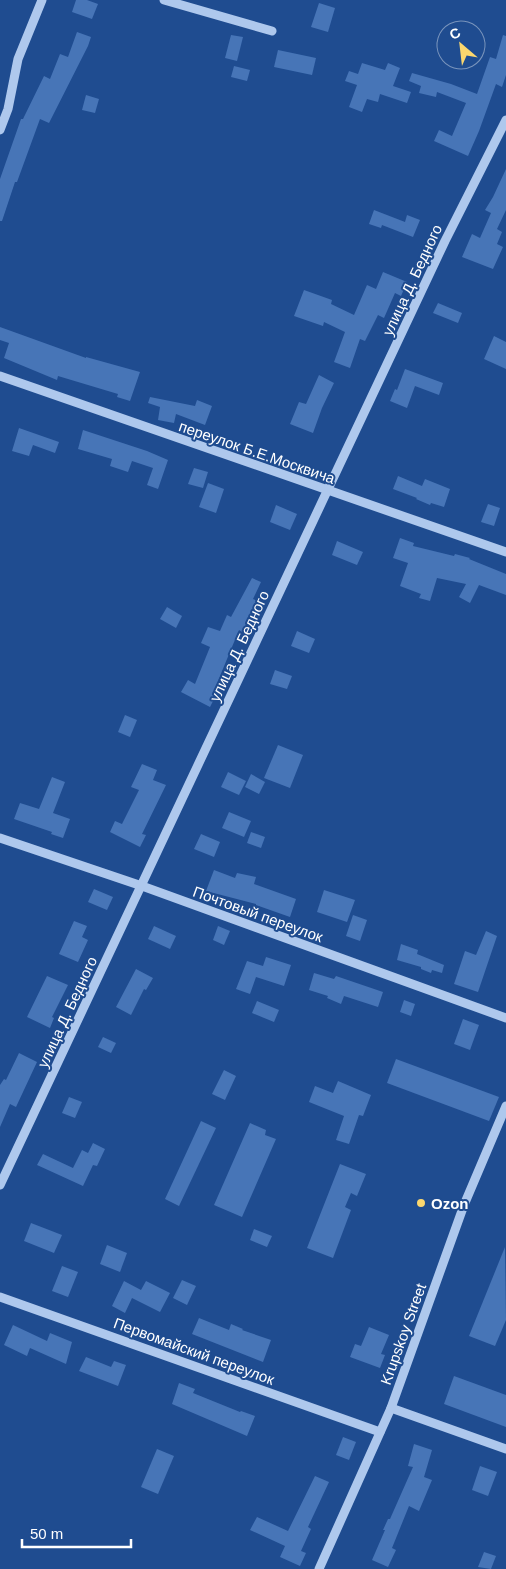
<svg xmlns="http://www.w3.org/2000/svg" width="506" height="1569" font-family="Helvetica,sans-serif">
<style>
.building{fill:#4775b7}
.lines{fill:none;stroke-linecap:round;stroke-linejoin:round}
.minor{stroke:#aec8ed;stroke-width:9}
.poi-dot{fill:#fbd76e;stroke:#1f4c90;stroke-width:2}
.labels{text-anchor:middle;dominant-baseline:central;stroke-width:4;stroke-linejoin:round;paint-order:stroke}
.street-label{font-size:15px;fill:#fff;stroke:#1f4c90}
.poi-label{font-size:15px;font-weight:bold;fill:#fff;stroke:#1f4c90;text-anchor:start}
</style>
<rect width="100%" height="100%" fill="#1f4c90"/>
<g class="building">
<polygon points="76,0 87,0 98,4 92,19 72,12"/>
<polygon points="319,3 335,8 328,32 311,27"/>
<polygon points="77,32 91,37 88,46 49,123 40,119 17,182 15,182 2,221 0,221 0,179 21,119 23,119 44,76 50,79 60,54 68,57"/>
<polygon points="231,35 243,37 237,61 225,58"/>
<polygon points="503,35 506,36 506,75 502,87 496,84 479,131 468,156 434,141 439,130 452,136 466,103 437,92 436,97 419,93 421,86 409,81 412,73 451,84 477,94 490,57 496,59"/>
<polygon points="278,50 316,58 312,75 274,67"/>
<polygon points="362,63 385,70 388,63 400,68 393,86 411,92 407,103 380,94 378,102 367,99 362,112 349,107 357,85 345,81 349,71 358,74"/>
<polygon points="234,66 250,70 247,81 231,77"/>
<polygon points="86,95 99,99 95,113 82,110"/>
<polygon points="506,169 506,210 497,229 502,232 497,244 503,247 493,269 462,257 472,234 480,238 491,213 485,210 493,197"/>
<polygon points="374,210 405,222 407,215 420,220 413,237 382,225 381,228 369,224"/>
<polygon points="383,272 407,282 401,296 395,293 384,318 378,315 365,341 360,339 350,368 334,362 345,332 324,322 323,326 294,316 304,290 332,300 331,304 354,315 367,285 376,289"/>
<polygon points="438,303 462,313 458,323 433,313"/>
<polygon points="0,327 86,358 86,357 140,372 130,401 117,397 118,394 58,376 57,380 4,358 9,343 0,340"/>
<polygon points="494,336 506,342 506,369 484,359"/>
<polygon points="405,369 443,383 439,395 415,386 407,408 390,401 395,389 397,390"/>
<polygon points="319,375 334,383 322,408 313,433 290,424 299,402 306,404"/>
<polygon points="150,397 195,406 197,400 212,406 205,425 176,414 174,423 158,420 160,407 148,403"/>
<polygon points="19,428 59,442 55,453 33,445 29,456 12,451"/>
<polygon points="83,430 147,451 168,460 158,489 147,485 153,468 132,461 128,472 110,466 112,459 78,449"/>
<polygon points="194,468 208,472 203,488 188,484"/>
<polygon points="398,476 422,486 425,479 450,489 444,507 431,503 430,505 416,499 417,498 393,489"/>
<polygon points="208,483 224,489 216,513 199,507"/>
<polygon points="488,504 500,508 494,526 481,522"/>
<polygon points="276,505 297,514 290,530 270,522"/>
<polygon points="400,538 414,543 413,546 454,556 455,554 470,558 469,559 506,574 506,595 479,585 470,603 459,597 466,584 437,578 430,601 419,598 421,594 400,586 408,563 393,558"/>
<polygon points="337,541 363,552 357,565 332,555"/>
<polygon points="252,578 261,582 253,599 258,601 242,632 239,630 213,693 216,695 210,707 181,692 188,680 195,684 210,647 201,643 208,627 220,631 227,615 231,617"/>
<polygon points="167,607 182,616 176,628 160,619"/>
<polygon points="297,631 315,639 309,653 291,646"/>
<polygon points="275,670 292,676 287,689 270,684"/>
<polygon points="125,715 137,720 130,737 118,732"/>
<polygon points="278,745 303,755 290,788 264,778"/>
<polygon points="142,764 157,770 153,780 166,785 142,834 146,835 140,847 110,832 115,821 122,824 139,790 131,787"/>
<polygon points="228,772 246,781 239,795 221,787"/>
<polygon points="251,774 265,782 259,794 245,787"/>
<polygon points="52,777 65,782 53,813 70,819 63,838 51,834 52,832 14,819 20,803 39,809"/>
<polygon points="229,812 251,821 244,837 222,828"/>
<polygon points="251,832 265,837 261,848 247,843"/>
<polygon points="201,834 220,842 214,857 194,849"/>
<polygon points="214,870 235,878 237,873 256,877 254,884 296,899 290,917 256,905 256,904 206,891"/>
<polygon points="94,889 113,897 107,910 88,902"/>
<polygon points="324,890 355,900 347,922 317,912"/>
<polygon points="353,915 367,920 360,941 346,936"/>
<polygon points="74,921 87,926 82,937 88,940 78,962 59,954"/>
<polygon points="154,926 176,936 170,949 148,939"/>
<polygon points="218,926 230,931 224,945 213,940"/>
<polygon points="486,931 497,936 478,992 454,984 465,951 476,955"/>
<polygon points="401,944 418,950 417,954 444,965 442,973 432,970 431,973 421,969 421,967 397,960"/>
<polygon points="266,957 291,965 284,986 256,977 250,994 236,989 247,961 263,966"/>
<polygon points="136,969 153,978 146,990 144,989 131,1015 116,1007"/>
<polygon points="314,973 334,979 336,976 383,992 378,1007 344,996 341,1004 327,998 328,996 309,990"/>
<polygon points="47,976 68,985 52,1017 54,1018 50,1028 27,1017"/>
<polygon points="404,1000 415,1004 411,1016 400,1012"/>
<polygon points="257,1001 279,1010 274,1022 252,1013"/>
<polygon points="463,1019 479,1025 470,1050 454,1044"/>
<polygon points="103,1037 116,1043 111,1053 98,1047"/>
<polygon points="19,1053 37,1062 16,1107 10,1104 0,1127 0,1085 4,1079 6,1080"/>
<polygon points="396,1059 499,1097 489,1121 387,1083"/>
<polygon points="224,1070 236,1076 225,1100 212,1094"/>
<polygon points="338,1081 371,1095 363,1116 359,1115 349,1144 336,1140 344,1116 309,1102 315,1086 333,1093"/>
<polygon points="69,1097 82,1102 75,1118 62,1113"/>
<polygon points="201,1121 216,1128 179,1206 165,1199"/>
<polygon points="250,1123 266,1130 265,1135 276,1139 242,1217 214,1205"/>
<polygon points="93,1143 105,1149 97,1166 93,1165 83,1186 37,1165 43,1154 73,1168 82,1150 88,1153"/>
<polygon points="340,1164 366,1174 357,1196 351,1193 345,1207 351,1210 333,1258 307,1248"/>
<polygon points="31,1223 62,1235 54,1253 24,1241"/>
<polygon points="254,1229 272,1236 267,1247 250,1240"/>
<polygon points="107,1245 127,1253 120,1272 100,1264"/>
<polygon points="505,1247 506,1320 495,1346 469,1336"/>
<polygon points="62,1266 78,1272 68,1297 52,1291"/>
<polygon points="182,1280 196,1286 187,1305 173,1298"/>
<polygon points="124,1281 141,1290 146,1281 170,1293 160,1312 132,1298 125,1313 112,1306"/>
<polygon points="199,1318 229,1330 231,1324 243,1329 242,1330 271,1340 263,1362 192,1334"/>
<polygon points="13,1325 47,1341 50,1333 72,1342 66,1364 30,1348 27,1356 4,1345"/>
<polygon points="369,1327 389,1335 381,1354 385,1355 380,1368 350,1357 355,1344 361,1346"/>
<polygon points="86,1357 111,1367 114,1361 126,1365 118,1386 79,1371"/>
<polygon points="454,1376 506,1395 506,1427 444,1404"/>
<polygon points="179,1383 195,1389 193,1393 240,1412 241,1411 255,1416 247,1436 172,1404"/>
<polygon points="343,1437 356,1442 349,1460 336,1455"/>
<polygon points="414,1444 432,1450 424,1477 432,1480 419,1511 409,1506 392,1548 396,1550 388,1567 372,1560 385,1530 383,1530 388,1519 390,1519 413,1467 408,1466"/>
<polygon points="157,1449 174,1456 158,1494 141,1487"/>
<polygon points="480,1466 497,1472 488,1496 472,1490"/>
<polygon points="315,1476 329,1482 308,1527 311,1529 301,1551 306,1553 300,1566 280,1557 285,1546 250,1530 257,1517 288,1531"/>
<polygon points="484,1552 496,1556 491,1569 478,1567"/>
</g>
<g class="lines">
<g class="minor">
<polyline points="164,0 272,31"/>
<polyline points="0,130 8,109 18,59 42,0"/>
<polyline points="0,376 506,552"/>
<polyline points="0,838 142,886 506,1018"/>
<polyline points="0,1185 445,241 506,120"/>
<polyline points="0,1297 380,1432"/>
<polyline points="391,1408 506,1449"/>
<polyline points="319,1569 391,1408 464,1205 506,1106"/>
</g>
</g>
<circle class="poi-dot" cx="421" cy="1203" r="5"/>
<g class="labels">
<g class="street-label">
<text transform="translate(412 280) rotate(-65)">улица Д. Бедного</text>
<text transform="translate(257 452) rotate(19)">переулок Б.Е.Москвича</text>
<text transform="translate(239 646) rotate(-65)">улица Д. Бедного</text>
<text transform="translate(258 914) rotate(20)">Почтовый переулок</text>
<text transform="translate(67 1012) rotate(-65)">улица Д. Бедного</text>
<text transform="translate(403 1334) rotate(-70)">Krupskoy Street</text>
<text transform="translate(194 1351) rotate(20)">Первомайский переулок</text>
</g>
<g class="poi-label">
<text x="431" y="1203">Ozon</text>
</g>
</g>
<g transform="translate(461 45) rotate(332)"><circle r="24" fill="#1f4c90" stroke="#7994bc"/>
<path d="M0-4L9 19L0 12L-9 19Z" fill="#fbd76e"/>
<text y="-8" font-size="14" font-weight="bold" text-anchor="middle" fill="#ffffff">С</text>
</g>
<path d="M22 1539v8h109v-8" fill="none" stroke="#ffffff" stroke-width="2.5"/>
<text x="30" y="1539" font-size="15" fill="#ffffff" stroke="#1f4c90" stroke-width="4" paint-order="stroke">50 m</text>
</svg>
